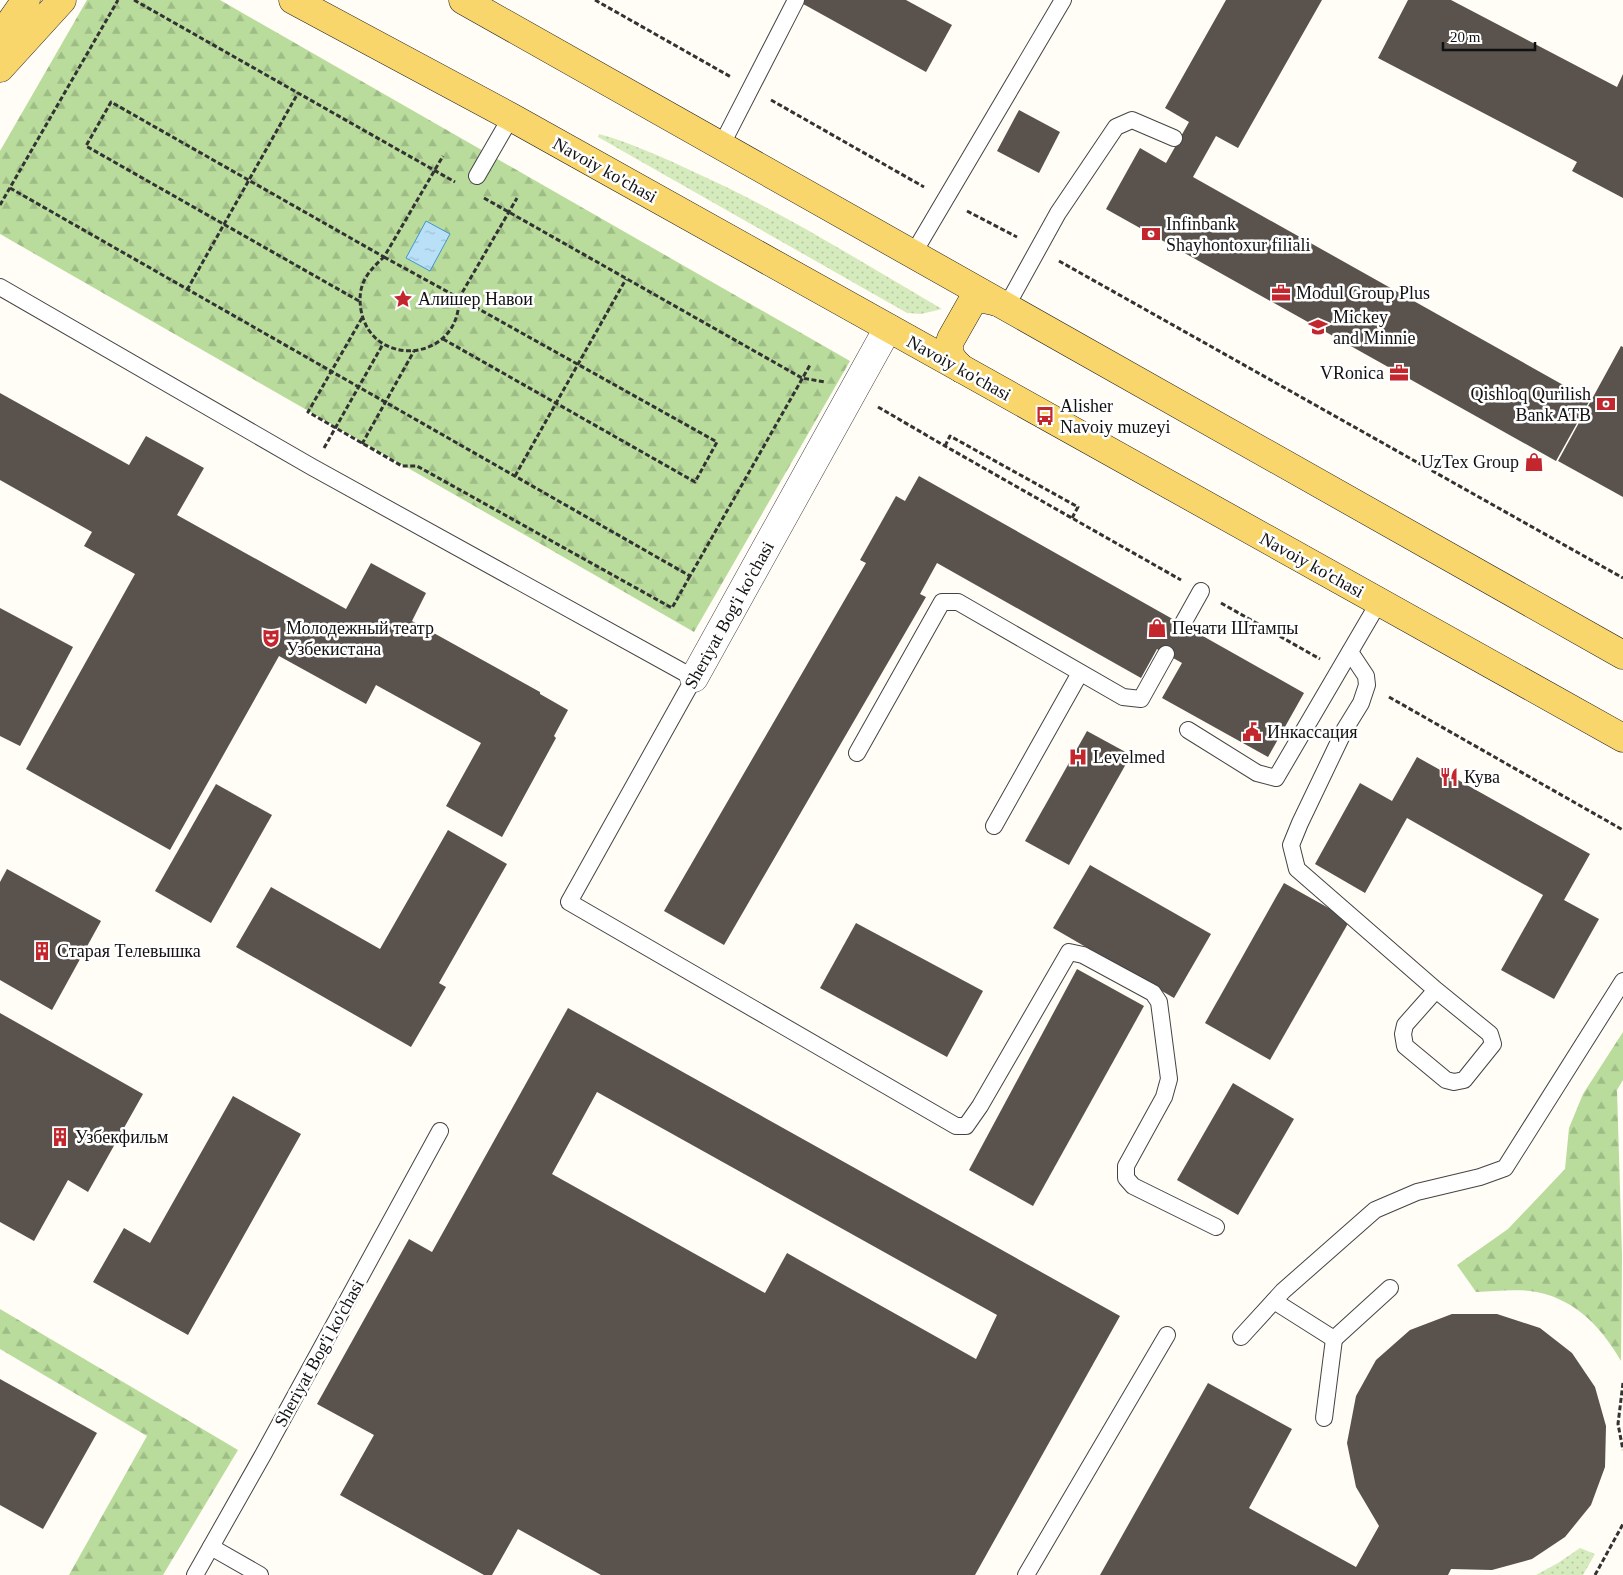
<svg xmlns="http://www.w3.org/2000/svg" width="1623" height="1575" font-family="Georgia,serif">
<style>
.grass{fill:url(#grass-dots)}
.forest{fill:url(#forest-firs)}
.water{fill:url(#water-ripples);stroke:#3f96cf}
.building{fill:#5a524d;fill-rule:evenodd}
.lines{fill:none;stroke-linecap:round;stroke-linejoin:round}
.lane-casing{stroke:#444;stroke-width:18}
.street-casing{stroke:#444;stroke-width:29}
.primary-casing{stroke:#222;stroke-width:29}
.path{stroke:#333;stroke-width:3;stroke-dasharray:5 2.5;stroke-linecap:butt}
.lane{stroke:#fff;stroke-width:16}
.street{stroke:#fff;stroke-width:28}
.primary{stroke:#f9d66b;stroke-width:28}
.labels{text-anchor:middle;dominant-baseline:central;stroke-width:5;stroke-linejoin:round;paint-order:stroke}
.street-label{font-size:18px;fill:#111;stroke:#fff}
.poi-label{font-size:18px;fill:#111;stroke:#fff;text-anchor:start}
</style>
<defs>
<pattern id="grass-dots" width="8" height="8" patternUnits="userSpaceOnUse" patternTransform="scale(1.25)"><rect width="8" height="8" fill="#d5ebbd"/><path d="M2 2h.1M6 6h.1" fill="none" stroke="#b6c8a1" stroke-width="1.8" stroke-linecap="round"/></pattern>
<pattern id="forest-firs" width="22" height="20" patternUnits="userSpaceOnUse" patternTransform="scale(1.25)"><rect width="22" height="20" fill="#b9dc9c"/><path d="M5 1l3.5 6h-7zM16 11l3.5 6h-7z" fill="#9ebc85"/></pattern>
<pattern id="water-ripples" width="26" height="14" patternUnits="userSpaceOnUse" patternTransform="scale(1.25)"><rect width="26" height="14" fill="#b9e0f7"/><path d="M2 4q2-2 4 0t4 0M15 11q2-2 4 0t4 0" fill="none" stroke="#9ebfd3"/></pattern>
</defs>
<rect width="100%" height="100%" fill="#fffdf5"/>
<g class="grass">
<path d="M599 134C631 143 662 157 692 171 779 210 860 261 942 309L921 314 907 313 598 137Z"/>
<polygon points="1580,1548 1595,1554 1583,1575 1536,1575 1558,1563"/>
</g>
<g class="forest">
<polygon points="87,0 220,0 850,361 694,632 0,234 0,151"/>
<path d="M1623 1032V1080L1617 1090 1622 1255 1621 1361C1601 1326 1572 1296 1530 1291 1512 1289 1494 1291 1476 1292L1457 1265 1508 1229 1565 1169 1569 1128 1583 1094Z"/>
<polygon points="0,1309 238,1450 163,1575 69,1575 147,1436 0,1349"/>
</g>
<polygon class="water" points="426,221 450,234 430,271 406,258"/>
<g class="building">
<polygon points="796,0 906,0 952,25 926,72"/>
<polygon points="1226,0 1322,0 1238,148 1216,136 1193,177 1590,400 1556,461 1106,209 1140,148 1166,163 1189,122 1165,108"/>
<polygon points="1408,0 1451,0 1617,87 1623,74 1623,198 1572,171 1577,162 1378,58"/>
<polygon points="1019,110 1060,132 1039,173 997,151"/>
<polygon points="1621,346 1623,347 1623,497 1558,461"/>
<polygon points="0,393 129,465 146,436 204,468 177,515 346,609 371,563 426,593 412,621 540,692 540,694 568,710 554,736 556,738 502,837 446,806 481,743 376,685 366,704 279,656 170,850 26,769 135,574 84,546 92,532 0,480"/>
<polygon points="919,476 1304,693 1268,757 1162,698 1182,663 1166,654 1157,649 1141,678 937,563 920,594 926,597 724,945 664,911 866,563 860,560 896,496 905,501"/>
<polygon points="0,608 73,647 20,746 0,736"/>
<polygon points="1087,731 1131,755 1069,865 1025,841"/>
<polygon points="1417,757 1590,854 1564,900 1599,919 1554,999 1501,970 1543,895 1407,818 1365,893 1315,864 1360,783 1392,801"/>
<polygon points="216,784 272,815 211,923 155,891"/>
<polygon points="448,830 507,864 439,983 446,987 411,1047 236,947 271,887 380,949"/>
<polygon points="1090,865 1211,934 1174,998 1053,928"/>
<polygon points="7,869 101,921 52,1010 0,980 0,882"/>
<polygon points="1284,883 1350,920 1270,1060 1205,1023"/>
<polygon points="856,923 983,991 947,1057 820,988"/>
<polygon points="1077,969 1144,1006 1033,1206 969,1170"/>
<path d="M568 1008 1120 1316 975 1575H601L518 1529 492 1575H484L340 1495 374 1435 317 1404 409 1239 432 1252ZM597 1092 997 1315 976 1359 787 1253 765 1293 552 1174Z"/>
<polygon points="0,1013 143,1094 88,1192 68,1180 34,1241 0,1222"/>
<polygon points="1233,1083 1294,1119 1238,1215 1177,1180"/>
<polygon points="233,1096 301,1134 188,1335 93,1282 124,1228 150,1243"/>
<polygon points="1452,1314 1497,1314 1540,1328 1572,1353 1595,1387 1606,1426 1605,1467 1591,1505 1565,1537 1532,1559 1492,1570 1451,1569 1448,1575 1100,1575 1208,1383 1292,1429 1249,1508 1356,1567 1379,1526 1356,1487 1347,1443 1356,1396 1376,1360 1410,1330"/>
<polygon points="0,1379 97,1433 43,1529 0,1505"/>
</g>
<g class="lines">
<g class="lane-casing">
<g id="lane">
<polyline points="721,146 796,0"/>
<polyline points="477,176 511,117"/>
<polyline points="913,254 1063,0"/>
<polyline points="0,287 312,467 694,678 569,902 956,1126 966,1126 980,1106 1069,952 1083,955 1153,993 1159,1002 1169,1079 1164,1097 1126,1166 1126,1178 1133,1186 1216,1227"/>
<polyline points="1006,307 1058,213 1116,127 1132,120 1174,138"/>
<polyline points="1182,625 1201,591"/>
<polyline points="1350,652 1366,676 1367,685 1361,703 1345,729 1300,823 1291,845 1297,869 1436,990 1490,1034 1493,1044 1464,1080 1454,1082 1446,1080 1405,1046 1403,1034 1405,1025 1436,990"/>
<polyline points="1188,730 1257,773 1276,778 1379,602"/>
<polyline points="857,753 942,602 958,602 1123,697 1141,699 1166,654"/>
<polyline points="994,826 1080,673"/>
<polyline points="1274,1301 1334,1339 1390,1288"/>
<polyline points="1241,1337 1283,1291 1375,1210 1417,1192 1480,1177 1505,1168 1623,981"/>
<polyline points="1324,1418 1334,1339"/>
<polyline points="211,1547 260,1575"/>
<polyline points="195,1575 264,1453 440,1131"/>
<polyline points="1026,1575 1167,1335"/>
</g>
</g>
<g class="street-casing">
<polyline id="street" points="694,678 888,328"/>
</g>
<g class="primary-casing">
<g id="primary">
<polyline points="293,0 511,117 1623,738"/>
<polyline points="463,0 1623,655"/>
<polyline points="0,37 26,0"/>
<polyline points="0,68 62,0"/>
<path d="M962 369C952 360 945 352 951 339L972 302C980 296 989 300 997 302"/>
</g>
</g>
<g class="path">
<polyline points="134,0 455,182"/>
<polyline points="595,0 731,77"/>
<polyline points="771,100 924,187"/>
<polyline points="10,188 690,576 810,365"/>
<polyline points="484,198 802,378 825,382"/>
<polyline points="0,205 118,0"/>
<polyline points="967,211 1017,237"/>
<path d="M384 257 459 298C460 363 371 369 361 310 357 286 366 273 384 257Z"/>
<polyline points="1059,261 1623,578"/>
<polyline points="187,290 298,93"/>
<polyline points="359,301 86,146 111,102 384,257 443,156"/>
<polyline points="362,318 308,412 402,466 417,466 672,608 690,576"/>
<polyline points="443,339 695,482 717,442 459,298 517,198"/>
<polyline points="878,407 945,446 1181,580"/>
<polyline points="362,444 414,351"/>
<polyline points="945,446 950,436 1078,507 1072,518"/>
<polyline points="324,448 383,344"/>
<polyline points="515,476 626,279"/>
<polyline points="1221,603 1320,659"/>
<polyline points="1389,697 1623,830"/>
<polyline points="1623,1383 1618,1424 1623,1450"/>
<polyline points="1595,1575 1623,1524"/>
</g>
<use href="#lane" class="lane"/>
<use href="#street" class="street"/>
<use href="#primary" class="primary"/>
</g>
<defs>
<g id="bank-bare" transform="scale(1.5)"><path d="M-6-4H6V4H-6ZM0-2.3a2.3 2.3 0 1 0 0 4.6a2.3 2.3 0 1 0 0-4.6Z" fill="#c4262e" stroke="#fff" stroke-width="2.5" paint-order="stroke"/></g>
<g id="office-bare" transform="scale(1.5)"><path d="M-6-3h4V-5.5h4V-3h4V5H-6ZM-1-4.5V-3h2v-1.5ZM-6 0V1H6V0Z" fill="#c4262e" stroke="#fff" stroke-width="2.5" paint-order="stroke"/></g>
<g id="sight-bare" transform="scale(1.5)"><path d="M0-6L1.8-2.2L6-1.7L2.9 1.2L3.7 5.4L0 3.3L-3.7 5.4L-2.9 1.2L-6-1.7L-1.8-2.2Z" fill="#c4262e" stroke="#fff" stroke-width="2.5" paint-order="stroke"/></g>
<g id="school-bare" transform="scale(1.5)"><path d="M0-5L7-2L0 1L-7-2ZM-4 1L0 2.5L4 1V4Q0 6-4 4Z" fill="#c4262e" stroke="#fff" stroke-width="2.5" paint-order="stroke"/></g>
<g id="bus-bare" transform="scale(1.5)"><path d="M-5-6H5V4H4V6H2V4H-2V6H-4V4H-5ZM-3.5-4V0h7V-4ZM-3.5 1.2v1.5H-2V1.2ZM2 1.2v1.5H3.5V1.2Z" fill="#c4262e" stroke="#fff" stroke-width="2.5" paint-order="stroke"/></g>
<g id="shop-bare" transform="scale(1.5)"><path d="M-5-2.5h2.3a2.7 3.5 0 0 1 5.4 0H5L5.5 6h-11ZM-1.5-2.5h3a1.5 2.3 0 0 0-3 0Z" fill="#c4262e" stroke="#fff" stroke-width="2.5" paint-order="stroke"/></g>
<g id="theatre-bare" transform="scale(1.5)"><path d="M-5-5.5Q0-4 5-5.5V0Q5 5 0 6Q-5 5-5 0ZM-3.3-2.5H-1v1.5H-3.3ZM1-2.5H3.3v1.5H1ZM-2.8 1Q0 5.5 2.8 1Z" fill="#c4262e" stroke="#fff" stroke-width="2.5" paint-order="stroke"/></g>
<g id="civic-bare" transform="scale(1.5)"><path d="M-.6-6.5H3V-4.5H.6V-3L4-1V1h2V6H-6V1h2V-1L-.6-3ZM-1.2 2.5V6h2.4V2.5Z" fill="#c4262e" stroke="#fff" stroke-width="2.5" paint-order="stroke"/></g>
<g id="hospital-bare" transform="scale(1.5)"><path d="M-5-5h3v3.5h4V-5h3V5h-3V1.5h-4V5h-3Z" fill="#c4262e" stroke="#fff" stroke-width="2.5" paint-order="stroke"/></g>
<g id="restaurant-bare" transform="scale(1.5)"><path d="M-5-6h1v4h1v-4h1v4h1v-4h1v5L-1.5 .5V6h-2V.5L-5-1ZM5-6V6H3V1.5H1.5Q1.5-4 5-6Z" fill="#c4262e" stroke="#fff" stroke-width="2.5" paint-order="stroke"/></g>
<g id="building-bare" transform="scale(1.5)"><path d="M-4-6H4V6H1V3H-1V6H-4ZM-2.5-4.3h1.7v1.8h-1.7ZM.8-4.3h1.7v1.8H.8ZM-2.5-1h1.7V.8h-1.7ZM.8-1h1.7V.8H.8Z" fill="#c4262e" stroke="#fff" stroke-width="2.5" paint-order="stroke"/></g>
</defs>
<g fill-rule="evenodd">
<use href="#bank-bare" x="1151" y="234"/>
<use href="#office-bare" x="1281" y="293"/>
<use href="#sight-bare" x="403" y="299"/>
<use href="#school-bare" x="1318" y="327"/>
<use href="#office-bare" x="1399" y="373"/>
<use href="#bank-bare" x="1606" y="404"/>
<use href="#bus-bare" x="1045" y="416"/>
<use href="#shop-bare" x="1534" y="462"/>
<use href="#shop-bare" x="1157" y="628"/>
<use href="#theatre-bare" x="271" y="638"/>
<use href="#civic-bare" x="1252" y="732"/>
<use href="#hospital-bare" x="1078" y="757"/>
<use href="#restaurant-bare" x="1449" y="777"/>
<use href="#building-bare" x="42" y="951"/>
<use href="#building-bare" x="60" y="1137"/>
</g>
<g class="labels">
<g class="street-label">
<text transform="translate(605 170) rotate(29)">Navoiy ko'chasi</text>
<text transform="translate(959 368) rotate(29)">Navoiy ko'chasi</text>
<text transform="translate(1312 565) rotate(29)">Navoiy ko'chasi</text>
<text transform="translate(729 615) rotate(-61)">Sheriyat Bog'i ko'chasi</text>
<text transform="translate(319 1353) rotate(-61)">Sheriyat Bog'i ko'chasi</text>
</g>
<g class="poi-label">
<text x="1166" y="224">Infinbank<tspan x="1166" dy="21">Shayhontoxur filiali</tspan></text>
<text x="1296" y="293">Modul Group Plus</text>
<text x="418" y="299">Алишер Навои</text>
<text x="1333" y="317">Mickey<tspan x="1333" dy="21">and Minnie</tspan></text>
<text x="1384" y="373" text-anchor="end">VRonica</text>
<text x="1591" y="394" text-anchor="end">Qishloq Qurilish<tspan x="1591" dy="21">Bank ATB</tspan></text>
<text x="1060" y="406">Alisher<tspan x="1060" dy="21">Navoiy muzeyi</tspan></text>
<text x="1519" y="462" text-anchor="end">UzTex Group</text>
<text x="286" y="628">Молодежный театр<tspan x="286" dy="21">Узбекистана</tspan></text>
<text x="1172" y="628">Печати Штампы</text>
<text x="1267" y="732">Инкасcация</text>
<text x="1093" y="757">Levelmed</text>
<text x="1464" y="777">Кува</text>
<text x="57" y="951">Старая Телевышка</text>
<text x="75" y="1137">Узбекфильм</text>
</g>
</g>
<path d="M1443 42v8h92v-8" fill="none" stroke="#111111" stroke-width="2.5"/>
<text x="1450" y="42" font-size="15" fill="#111111" stroke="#ffffff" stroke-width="4" paint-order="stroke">20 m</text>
</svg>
